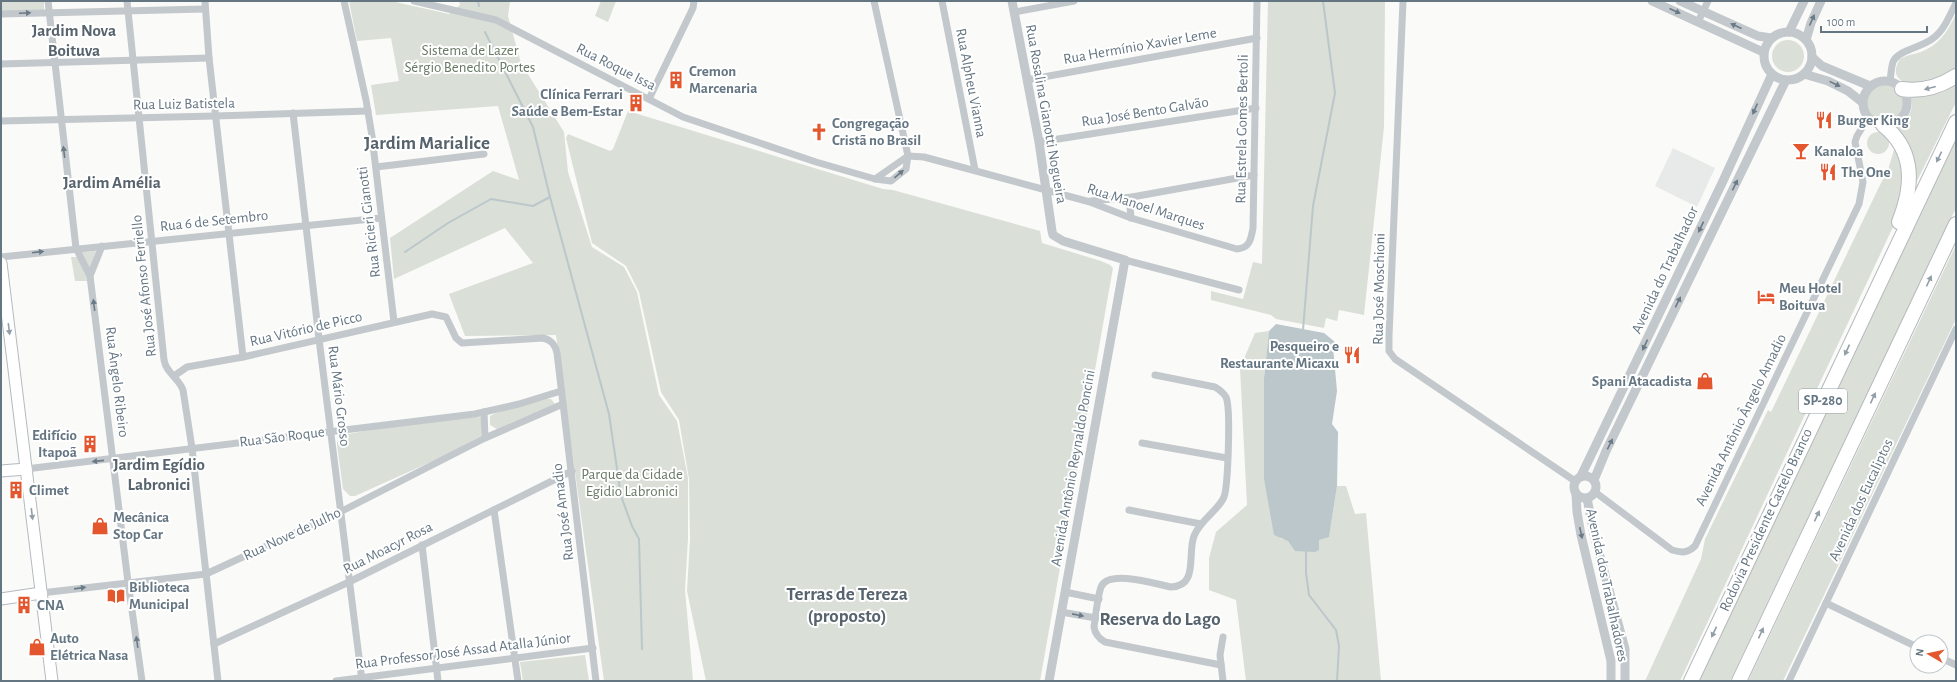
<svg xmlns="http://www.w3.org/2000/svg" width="1957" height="682" font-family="'Alegreya Sans',sans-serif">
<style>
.built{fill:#e8e9e9}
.green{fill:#dadfd7}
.water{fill:#bbc7cb}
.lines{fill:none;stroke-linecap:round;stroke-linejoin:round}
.stream{stroke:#bbc7cb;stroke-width:2}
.secondary-casing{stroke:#b3babf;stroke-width:13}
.motorway-casing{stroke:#b4b9bd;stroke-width:16}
.minor{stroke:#c3c8cc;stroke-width:7}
.tertiary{stroke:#c3c8cc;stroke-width:9}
.secondary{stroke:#fff;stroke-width:11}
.motorway{stroke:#fff;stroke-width:14}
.oneway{fill:#6a7a87}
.oneway2{fill:#939fa8}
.labels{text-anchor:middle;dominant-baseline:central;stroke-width:4;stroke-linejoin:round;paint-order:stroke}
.shield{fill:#fff;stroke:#939fa8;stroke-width:1}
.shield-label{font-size:14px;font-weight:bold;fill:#657683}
.street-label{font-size:15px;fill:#657683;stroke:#fff}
.park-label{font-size:15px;fill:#687a64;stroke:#fff}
.poi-label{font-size:15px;font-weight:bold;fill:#657683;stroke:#fff;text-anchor:start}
.quarter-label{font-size:17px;font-weight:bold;fill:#57646e;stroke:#fff}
.district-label{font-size:19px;font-weight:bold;fill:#57646e;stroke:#fff}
</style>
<rect width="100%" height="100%" fill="#fafaf8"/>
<polygon class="built" points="1673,148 1715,168 1697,207 1655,186"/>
<g class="green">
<polygon points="1,1 44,1 44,10 1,13"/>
<polygon points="349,1 391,1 449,14 460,5 459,1 510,1 508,16 521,63 564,132 568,172 592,247 624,267 637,292 659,395 677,421 688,478 688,538 685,590 693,681 604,681 556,335 465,336 449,294 533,263 505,228 394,279 390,238 493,171 519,180 498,106 376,115 371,85 399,81 391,38 357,41"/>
<polygon points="601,1 616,1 608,22 595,16"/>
<polygon points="1268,1 1385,1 1384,127 1364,315 1339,310 1337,321 1326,318 1324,328 1276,319 1271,315 1211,300 1211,291 1243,299 1253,262 1262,264"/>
<path d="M1956 14V72C1948 76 1937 84 1928 85 1910 87 1886 81 1900 59 1907 55 1914 54 1921 52 1939 45 1948 31 1956 14Z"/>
<circle cx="1788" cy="56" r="16"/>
<path d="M1956 82V102L1915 185 1893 126C1909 123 1916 108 1909 94Z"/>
<circle cx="1884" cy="102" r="19"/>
<polygon points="628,111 883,189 893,190 1040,231 1042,243 1101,261 1110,265 1113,268 1040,681 706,681 687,591 690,539 689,479 679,420 661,392 639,292 626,266 592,243 566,138 568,134 610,151 613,149"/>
<circle cx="1878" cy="143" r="11"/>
<polygon points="1956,137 1956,208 1730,681 1698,681"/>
<polygon points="1896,143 1903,161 1900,212 1680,681 1645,681 1701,559 1705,539 1768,410 1771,412 1879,187 1888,170"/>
<polygon points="1956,245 1956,319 1783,681 1748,681"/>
<polygon points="96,251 90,270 82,252"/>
<polygon points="71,257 78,257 86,273 87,281 75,281"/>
<polygon points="1269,331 1264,378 1264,479 1281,539 1319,540 1329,536 1337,486 1346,486 1355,514 1366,513 1381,681 1246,681 1236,600 1209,590 1209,558 1216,532 1247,505 1240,368 1255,333"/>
<polygon points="546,399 551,399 555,404 497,429 490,425 490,416 496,413"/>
<polygon points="481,417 481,436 444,456 355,496 350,496 343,489 337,445 337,442 343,435 411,422"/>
<polygon points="585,655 589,681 523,681 520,662"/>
</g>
<polygon class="water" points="1276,324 1324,333 1335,342 1333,347 1337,391 1332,424 1338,432 1337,486 1329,537 1319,540 1319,550 1315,552 1295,551 1288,541 1274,535 1264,479 1264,378 1269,331"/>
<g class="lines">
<g class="stream">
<polyline points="478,1 479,6"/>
<polyline points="485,32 533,127 550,197 609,414 621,496 632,526 639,539 642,649"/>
<polyline points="405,252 448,223 491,199 533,206 550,197"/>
<polyline points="1303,330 1313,206 1335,93 1323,1"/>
<polyline points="1306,550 1306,573 1309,595 1336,630 1339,646 1337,681"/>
</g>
<g class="secondary-casing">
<g id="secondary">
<polyline points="1,263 52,681"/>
<polyline points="1,471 26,469"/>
<polyline points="1,599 41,593"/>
</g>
</g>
<g class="motorway-casing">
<g id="motorway">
<path d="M1902 89C1922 92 1939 87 1956 76"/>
<path d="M1883 125C1916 151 1913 187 1899 222"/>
<polyline points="1691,681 1956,122"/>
<polyline points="1739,681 1956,224"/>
</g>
</g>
<g class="minor">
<polyline points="48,1 76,248 90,276 128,582 142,681"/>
<path d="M127 1 164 360C166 373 179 378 183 390L192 448 218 681"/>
<polyline points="205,1 209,58 243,357"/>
<polyline points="344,1 366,100 372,136 394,322"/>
<polyline points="414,1 496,20 683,117 816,162 875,179"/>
<polyline points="874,1 908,156 906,169 891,181 875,179 908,156"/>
<polyline points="942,1 975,170"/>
<polyline points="1403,1 1389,336 1389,351 1395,359 1575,481"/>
<polyline points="1015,12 1074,1"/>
<polyline points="1,14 205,9"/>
<polyline points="1698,22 1708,1"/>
<polyline points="1,64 209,58"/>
<polyline points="1027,80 1257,38"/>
<path d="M1890 81C1891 75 1891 68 1893 62 1898 50 1922 47 1932 39 1944 31 1950 15 1956 3"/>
<polyline points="649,99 693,8 694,1"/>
<polyline points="293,113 319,339 362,681"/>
<polyline points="1,121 215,116 368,111"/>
<polyline points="1039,142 1256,108"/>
<path d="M908 156 924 157 1090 202 1131 218 1237 249C1250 248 1251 239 1253 228L1257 1"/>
<polyline points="376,167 484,154"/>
<polyline points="1091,201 1132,197 1254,175"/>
<polyline points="1131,218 1130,207 1132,197"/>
<polyline points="1,257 381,218"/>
<polyline points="1125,260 1239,290"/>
<polyline points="90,276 102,246"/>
<path d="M1155 375 1215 387C1220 390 1223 392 1226 397 1231 408 1228 486 1224 497 1218 511 1200 520 1194 536 1187 554 1199 586 1171 587 1156 584 1108 569 1101 587 1097 599 1096 614 1094 627 1095 634 1098 638 1105 642L1221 665"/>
<path d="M174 376 187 367 243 357 432 314 446 317 456 338 462 343 543 338C551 340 555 344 557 353L596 681"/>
<polyline points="484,412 485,438"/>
<polyline points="1142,443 1227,458"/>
<polyline points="26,469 475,414 519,404 561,391"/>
<path d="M1595 492 1672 550C1682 553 1688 553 1695 546L1859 204 1863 182 1855 142 1857 136 1868 118"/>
<polyline points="494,510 518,681"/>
<polyline points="1129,510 1201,524"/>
<polyline points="422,545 438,681"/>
<polyline points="1065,592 1099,599"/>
<polyline points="41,593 206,574 340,512 485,438 563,404"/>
<polyline points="1826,603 1917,647"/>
<polyline points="1061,612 1096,618"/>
<polyline points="1223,637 1220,655 1223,681"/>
<polyline points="214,644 349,582 572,471"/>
<polyline points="1941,658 1956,665"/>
<polyline points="336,681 593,648"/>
<polyline points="1789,681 1956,329"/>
</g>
<g class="tertiary">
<polyline points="1012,1 1039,142 1052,231 1053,235 1063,241 1125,260 1049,681"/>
<polyline points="1652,1 1763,52"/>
<polyline points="1680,1 1758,36 1771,38"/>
<circle cx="1788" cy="56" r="24"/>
<polyline points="1789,32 1804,1"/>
<polyline points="1806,40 1811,23 1821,1"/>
<polyline points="1812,57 1822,66 1870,86"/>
<polyline points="1804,74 1828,81 1848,91 1862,102"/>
<circle cx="1885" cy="103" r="22"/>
<circle cx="1585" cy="487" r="11"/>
<polyline points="1581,476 1723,181 1772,74"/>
<polyline points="1594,480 1606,451 1786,80"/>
<polyline points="1576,494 1577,512 1581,535 1611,661 1611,681"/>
<polyline points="1587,498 1594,534 1625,649 1625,681"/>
</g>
<use href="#secondary" class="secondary"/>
<use href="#motorway" class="motorway"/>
</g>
<defs><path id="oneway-solid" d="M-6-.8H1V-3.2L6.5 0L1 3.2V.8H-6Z"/></defs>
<g class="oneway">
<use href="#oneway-solid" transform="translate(1675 11) rotate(24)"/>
<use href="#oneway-solid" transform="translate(25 13) rotate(-2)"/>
<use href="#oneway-solid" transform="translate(1812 20) rotate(-66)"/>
<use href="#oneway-solid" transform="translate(1736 26) rotate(-156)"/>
<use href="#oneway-solid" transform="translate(1835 84) rotate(26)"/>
<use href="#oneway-solid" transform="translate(1755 109) rotate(114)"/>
<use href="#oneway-solid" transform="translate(64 152) rotate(-97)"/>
<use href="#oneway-solid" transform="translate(899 174) rotate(-40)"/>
<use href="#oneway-solid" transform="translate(1735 185) rotate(-64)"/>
<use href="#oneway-solid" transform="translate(1701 227) rotate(115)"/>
<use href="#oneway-solid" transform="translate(38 252) rotate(-7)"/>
<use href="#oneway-solid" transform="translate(1678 302) rotate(-64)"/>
<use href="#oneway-solid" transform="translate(94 305) rotate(-97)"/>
<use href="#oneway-solid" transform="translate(1645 345) rotate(115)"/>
<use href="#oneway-solid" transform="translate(1610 444) rotate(-64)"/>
<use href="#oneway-solid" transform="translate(98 461) rotate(174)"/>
<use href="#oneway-solid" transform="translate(1581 533) rotate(78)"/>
<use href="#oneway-solid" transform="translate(80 588) rotate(-8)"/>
<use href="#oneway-solid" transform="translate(1078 615) rotate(11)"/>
<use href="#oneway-solid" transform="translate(137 642) rotate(-98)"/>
</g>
<g class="oneway2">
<use href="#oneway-solid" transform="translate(1930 88) rotate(165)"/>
<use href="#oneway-solid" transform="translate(1939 157) rotate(116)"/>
<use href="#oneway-solid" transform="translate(1929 281) rotate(-65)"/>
<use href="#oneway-solid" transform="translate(9 329) rotate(83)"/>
<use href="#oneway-solid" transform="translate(1847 350) rotate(115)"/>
<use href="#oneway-solid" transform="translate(1873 398) rotate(-65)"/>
<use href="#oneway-solid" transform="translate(32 514) rotate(83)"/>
<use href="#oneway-solid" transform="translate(1817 516) rotate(-65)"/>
<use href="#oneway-solid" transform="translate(1714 632) rotate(115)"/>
<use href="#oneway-solid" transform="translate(1761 633) rotate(-65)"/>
</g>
<defs>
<g id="building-bare" transform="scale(1.38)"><path d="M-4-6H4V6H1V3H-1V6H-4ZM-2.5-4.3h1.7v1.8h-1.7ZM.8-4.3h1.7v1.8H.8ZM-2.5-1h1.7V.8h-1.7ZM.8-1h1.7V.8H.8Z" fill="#e4572e" stroke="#fff" stroke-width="2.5" paint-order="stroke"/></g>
<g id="restaurant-bare" transform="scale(1.38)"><path d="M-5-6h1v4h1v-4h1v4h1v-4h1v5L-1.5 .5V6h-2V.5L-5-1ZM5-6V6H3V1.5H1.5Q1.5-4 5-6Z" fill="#e4572e" stroke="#fff" stroke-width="2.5" paint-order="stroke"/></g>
<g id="church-bare" transform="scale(1.38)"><path d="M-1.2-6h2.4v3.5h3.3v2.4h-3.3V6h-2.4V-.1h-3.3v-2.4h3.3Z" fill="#e4572e" stroke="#fff" stroke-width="2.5" paint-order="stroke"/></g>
<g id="bar-bare" transform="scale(1.38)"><path d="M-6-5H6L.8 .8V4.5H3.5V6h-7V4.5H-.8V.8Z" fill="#e4572e" stroke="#fff" stroke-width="2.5" paint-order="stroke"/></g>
<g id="hotel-bare" transform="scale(1.38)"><path d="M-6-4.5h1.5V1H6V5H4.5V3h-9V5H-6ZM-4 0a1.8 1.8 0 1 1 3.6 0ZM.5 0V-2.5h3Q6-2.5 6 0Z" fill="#e4572e" stroke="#fff" stroke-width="2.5" paint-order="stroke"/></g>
<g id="shop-bare" transform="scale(1.38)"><path d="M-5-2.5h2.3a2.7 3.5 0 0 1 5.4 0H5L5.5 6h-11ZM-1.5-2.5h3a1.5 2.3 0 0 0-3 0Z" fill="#e4572e" stroke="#fff" stroke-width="2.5" paint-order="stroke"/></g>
<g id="library-bare" transform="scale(1.38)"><path d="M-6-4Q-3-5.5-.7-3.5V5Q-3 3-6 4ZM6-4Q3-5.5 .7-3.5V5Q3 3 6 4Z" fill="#e4572e" stroke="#fff" stroke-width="2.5" paint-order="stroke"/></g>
</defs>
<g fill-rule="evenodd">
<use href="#building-bare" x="676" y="80"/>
<use href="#building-bare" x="636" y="103"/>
<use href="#restaurant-bare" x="1824" y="120"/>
<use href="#church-bare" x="819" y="132"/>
<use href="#bar-bare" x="1801" y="151"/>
<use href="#restaurant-bare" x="1828" y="172"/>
<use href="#hotel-bare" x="1766" y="297"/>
<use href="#restaurant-bare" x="1352" y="355"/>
<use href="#shop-bare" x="1705" y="381"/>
<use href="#building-bare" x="90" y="444"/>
<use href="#building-bare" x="16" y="490"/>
<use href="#shop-bare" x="100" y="526"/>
<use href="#library-bare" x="116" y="596"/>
<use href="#building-bare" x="24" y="605"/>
<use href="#shop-bare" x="37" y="647"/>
</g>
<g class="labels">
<rect class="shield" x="1799" y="389" width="48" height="24" rx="3"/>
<g class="shield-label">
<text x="1823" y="401">SP-280</text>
</g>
<g class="street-label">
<text transform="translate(1140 46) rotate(-10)">Rua Hermínio Xavier Leme</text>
<text transform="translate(616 67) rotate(27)">Rua Roque Issa</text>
<text transform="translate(971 83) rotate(79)">Rua Alpheu Vianna</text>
<text transform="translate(184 104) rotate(-1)">Rua Luiz Batistela</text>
<text transform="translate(1145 112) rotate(-9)">Rua José Bento Galvão</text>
<text transform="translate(1046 114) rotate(80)">Rua Rosalina Gianotti Nogueira</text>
<text transform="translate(1242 129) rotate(-89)">Rua Estrela Gomes Bertoli</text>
<text transform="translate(1146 207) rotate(18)">Rua Manoel Marques</text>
<text transform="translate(214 221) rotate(-6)">Rua 6 de Setembro</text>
<text transform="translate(369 222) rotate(-97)">Rua Ricieri Gianotti</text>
<text transform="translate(1665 270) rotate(-65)">Avenida do Trabalhador</text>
<text transform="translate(144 286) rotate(-96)">Rua José Afonso Ferriello</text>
<text transform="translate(1379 289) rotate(-89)">Rua José Moschioni</text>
<text transform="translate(306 329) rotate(-13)">Rua Vitório de Picco</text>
<text transform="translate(117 382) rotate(83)">Rua Ângelo Ribeiro</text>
<text transform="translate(339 396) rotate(83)">Rua Mário Grosso</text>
<text transform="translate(1741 420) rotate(-64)">Avenida Antônio Ângelo Amadio</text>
<text transform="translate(282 437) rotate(-7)">Rua São Roque</text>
<text transform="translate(1073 468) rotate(-80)">Avenida Antônio Reynaldo Poncini</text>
<text transform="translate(1861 500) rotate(-65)">Avenida dos Eucaliptos</text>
<text transform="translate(563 512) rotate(-97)">Rua José Amadio</text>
<text transform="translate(1766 520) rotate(-65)">Rodovia Presidente Castelo Branco</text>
<text transform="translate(292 534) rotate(-25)">Rua Nove de Julho</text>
<text transform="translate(388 548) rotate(-27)">Rua Moacyr Rosa</text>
<text transform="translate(1607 585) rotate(78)">Avenida dos Trabalhadores</text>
<text transform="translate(463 651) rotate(-7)">Rua Professor José Assad Atalla Júnior</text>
</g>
<g class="park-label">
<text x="470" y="50">Sistema de Lazer<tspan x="470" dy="17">Sérgio Benedito Portes</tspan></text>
<text x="632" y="474">Parque da Cidade<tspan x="632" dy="17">Egidio Labronici</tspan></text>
</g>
<g class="poi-label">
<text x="689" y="71">Cremon<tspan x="689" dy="17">Marcenaria</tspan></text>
<text x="623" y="94" text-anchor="end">Clínica Ferrari<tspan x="623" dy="17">Saúde e Bem-Estar</tspan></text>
<text x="1837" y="120">Burger King</text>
<text x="832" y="123">Congregação<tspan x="832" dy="17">Cristã no Brasil</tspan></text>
<text x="1814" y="151">Kanaloa</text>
<text x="1841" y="172">The One</text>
<text x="1779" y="288">Meu Hotel<tspan x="1779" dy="17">Boituva</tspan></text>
<text x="1339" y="346" text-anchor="end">Pesqueiro e<tspan x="1339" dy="17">Restaurante Micaxu</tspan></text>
<text x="1692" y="381" text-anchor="end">Spani Atacadista</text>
<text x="77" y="435" text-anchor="end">Edifício<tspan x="77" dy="17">Itapoã</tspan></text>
<text x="29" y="490">Climet</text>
<text x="113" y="517">Mecânica<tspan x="113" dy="17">Stop Car</tspan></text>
<text x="129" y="587">Biblioteca<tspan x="129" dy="17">Municipal</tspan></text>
<text x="37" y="605">CNA</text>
<text x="50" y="638">Auto<tspan x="50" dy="17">Elétrica Nasa</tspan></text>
</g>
<g class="quarter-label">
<text x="74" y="30">Jardim Nova<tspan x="74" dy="20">Boituva</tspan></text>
<text x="112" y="182">Jardim Amélia</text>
<text x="159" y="464">Jardim Egídio<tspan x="159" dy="20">Labronici</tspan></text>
</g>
<g class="district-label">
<text x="427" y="143">Jardim Marialice</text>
<text x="847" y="594">Terras de Tereza<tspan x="847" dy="22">(proposto)</tspan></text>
<text x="1160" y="619">Reserva do Lago</text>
</g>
</g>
<rect width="1957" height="682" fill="none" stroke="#657683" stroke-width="4"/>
<g transform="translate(1929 654) rotate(279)"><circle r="19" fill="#ffffff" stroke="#c1c8cd"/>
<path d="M0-3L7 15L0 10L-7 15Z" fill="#e4572e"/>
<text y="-6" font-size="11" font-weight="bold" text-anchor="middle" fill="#657683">N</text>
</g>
<path d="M1821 26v6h106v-6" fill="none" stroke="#657683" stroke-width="2"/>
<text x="1827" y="26" font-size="12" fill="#657683" stroke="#ffffff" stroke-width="3" paint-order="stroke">100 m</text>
</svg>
